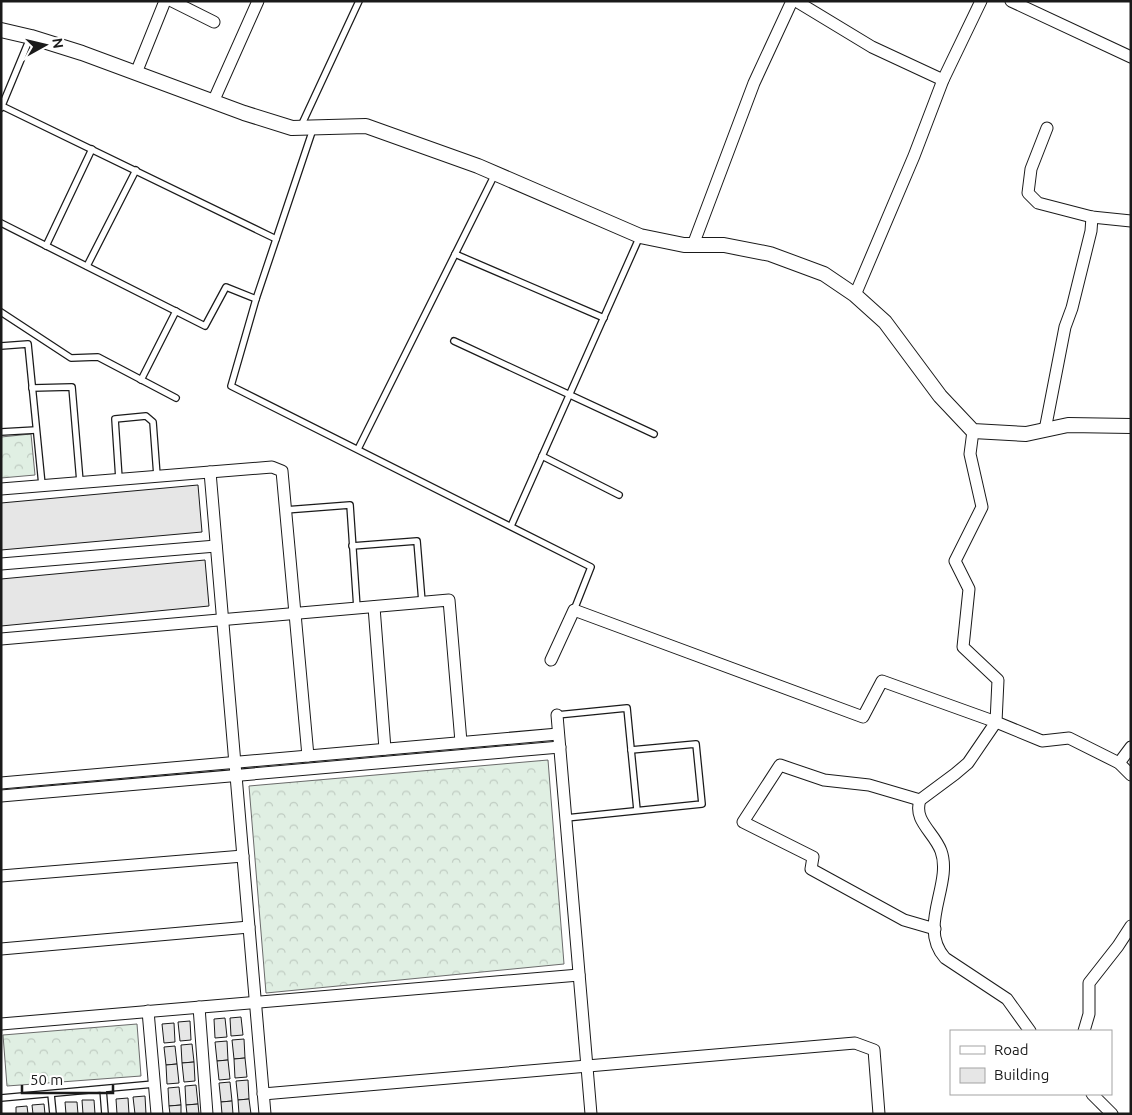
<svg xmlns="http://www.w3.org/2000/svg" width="1132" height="1115" font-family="Ubuntu,sans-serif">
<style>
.forest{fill:url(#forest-crowns);stroke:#6a6a6a}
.building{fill:#e6e6e6;stroke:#1a1a1a}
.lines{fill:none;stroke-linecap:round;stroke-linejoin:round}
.service-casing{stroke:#1a1a1a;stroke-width:8}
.minor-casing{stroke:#1a1a1a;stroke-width:13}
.tertiary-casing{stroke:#1a1a1a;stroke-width:16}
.service{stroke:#fff;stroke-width:5.5}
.minor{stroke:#fff;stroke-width:11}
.tertiary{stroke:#fff;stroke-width:14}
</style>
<defs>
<pattern id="forest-crowns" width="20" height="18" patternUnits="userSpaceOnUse" patternTransform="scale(1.25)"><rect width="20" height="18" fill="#e0efe3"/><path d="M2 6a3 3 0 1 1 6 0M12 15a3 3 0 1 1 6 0" fill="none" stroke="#c0ccc2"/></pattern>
</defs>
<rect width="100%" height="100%" fill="#fff"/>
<g class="forest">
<polygon points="31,434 35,475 1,478 1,437"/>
<polygon points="548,760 564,964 266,993 249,786"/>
<polygon points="137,1024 141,1076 7,1086 3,1035"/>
</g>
<g class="building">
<polygon points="198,485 202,532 1,550 1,503"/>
<polygon points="205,560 209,606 1,626 1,579"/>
<polygon points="241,1017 243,1035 231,1036 230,1018"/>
<polygon points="225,1018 227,1037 215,1038 214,1019"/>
<polygon points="190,1021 191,1040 180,1041 178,1022"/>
<polygon points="174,1023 175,1042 164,1043 162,1024"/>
<polygon points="244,1039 245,1058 234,1059 232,1040"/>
<polygon points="227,1041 228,1060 217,1061 215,1042"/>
<polygon points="192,1044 194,1062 182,1063 181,1045"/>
<polygon points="175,1046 177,1064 166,1065 164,1047"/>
<polygon points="245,1058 247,1077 235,1078 234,1059"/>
<polygon points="228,1060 230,1079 219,1080 217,1061"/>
<polygon points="194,1062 195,1081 184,1082 182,1063"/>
<polygon points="177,1064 179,1083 167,1084 166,1065"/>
<polygon points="248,1080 249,1099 238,1100 236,1081"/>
<polygon points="230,1082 232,1101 221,1102 219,1083"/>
<polygon points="196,1085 198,1104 186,1105 185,1086"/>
<polygon points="179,1087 181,1105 169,1106 168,1088"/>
<polygon points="145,1096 146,1114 135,1114 133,1097"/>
<polygon points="128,1098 129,1114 117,1114 116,1099"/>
<polygon points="249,1099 251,1114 239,1114 238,1100"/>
<polygon points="82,1100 94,1100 95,1114 83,1114"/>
<polygon points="232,1101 233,1114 222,1114 221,1102"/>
<polygon points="65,1102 77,1102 78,1114 66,1114"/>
<polygon points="44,1104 45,1114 33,1114 32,1105"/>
<polygon points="198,1104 199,1114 187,1114 186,1105"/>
<polygon points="181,1105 181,1114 170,1114 169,1106"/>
<polygon points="27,1106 28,1114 16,1114 16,1107"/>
</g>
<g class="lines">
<g class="service-casing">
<g id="service">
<polyline points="2,106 276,239"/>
<polyline points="1,108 30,38"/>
<polyline points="301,126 359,1"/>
<polyline points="313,129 256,299 231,386 591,567 574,610"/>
<polyline points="1,223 205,326 226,287 256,299"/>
<polyline points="46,246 92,149"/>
<polyline points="455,254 604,318"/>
<polyline points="87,266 136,170"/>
<polyline points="1,312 71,358 98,357 176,398"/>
<polyline points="454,341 654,434"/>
<polyline points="1,346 28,344 42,485"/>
<polyline points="141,380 176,311"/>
<polyline points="32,388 72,387 80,482"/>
<polyline points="1,432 36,430"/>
<polyline points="358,449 495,174"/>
<polyline points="542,456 619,495"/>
<polyline points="119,479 115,419 146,416 153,422 157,476"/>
<polyline points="285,510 350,505 357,608"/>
<polyline points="511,526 640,236"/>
<polyline points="352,546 417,541 422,602"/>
<polyline points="557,715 627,708 637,810"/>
<polyline points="566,818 702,804 696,744 631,750"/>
<polyline points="103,1089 105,1114"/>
<polyline points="51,1094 53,1114"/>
<polyline points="1,1098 154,1084"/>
</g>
</g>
<g class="minor-casing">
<g id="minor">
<polyline points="172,1 214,22"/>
<polyline points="796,1 872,47 943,80"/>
<polyline points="1011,1 1131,57"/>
<polyline points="136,73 165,1"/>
<polyline points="213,102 258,1"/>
<polyline points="1047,128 1031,169 1028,193 1038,203 1092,217 1131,221"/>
<polyline points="693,245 754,83 792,1"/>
<polyline points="855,295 914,156 943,80 981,1"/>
<polyline points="1045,430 1065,327 1072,308 1091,231 1092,217"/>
<polyline points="973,431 970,454 982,507 955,561 969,589 963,647 998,680 996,722 1042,741 1069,738 1119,763 1131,775"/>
<polyline points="210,472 265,1114"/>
<polyline points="1,489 272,467 282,471 308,756"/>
<polyline points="1,564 216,546"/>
<polyline points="374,607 385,749"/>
<polyline points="1,639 449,600 461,742"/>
<path d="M551 660 574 610 863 717 882 681 996 722 968 763 955 774 920 800C913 821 934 832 941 851 953 884 917 927 945 958L1007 999 1030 1031"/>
<polyline points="557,715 591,1114"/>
<polyline points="1119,763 1131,747"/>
<polyline points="1,783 558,734"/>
<polyline points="1,796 560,747"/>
<polyline points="920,800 869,785 824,780 780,765 743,822 813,857 811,869 904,920 935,929"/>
<polyline points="1,876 243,856"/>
<polyline points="1,949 249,927"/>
<polyline points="199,1007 207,1114"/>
<polyline points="148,1011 157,1114"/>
<polyline points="1,1024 579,975"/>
<polyline points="1084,1031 1089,1014 1089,983 1118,946 1131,926"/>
<polyline points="263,1094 855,1043 874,1050 879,1114"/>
<polyline points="1092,1094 1112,1114"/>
</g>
</g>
<g class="tertiary-casing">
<polyline id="tertiary" points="1,30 31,37 82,53 244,113 292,128 366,126 478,166 640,236 684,245 724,245 770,254 824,274 855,295 885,322 940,396 973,431 1026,434 1068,425 1131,426"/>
</g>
<use href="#service" class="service"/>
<use href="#minor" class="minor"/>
<use href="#tertiary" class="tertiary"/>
</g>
<rect width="1132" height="1115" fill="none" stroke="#1a1a1a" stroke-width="5"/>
<rect x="950" y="1030" width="162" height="65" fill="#ffffff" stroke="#a3a3a3"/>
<rect x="960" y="1046" width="25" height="8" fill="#ffffff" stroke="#a3a3a3"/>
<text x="994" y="1055" font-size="15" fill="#1a1a1a">Road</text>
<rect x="960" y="1068" width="25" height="15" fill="#e6e6e6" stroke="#a3a3a3"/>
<text x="994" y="1080" font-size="15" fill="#1a1a1a">Building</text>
<g transform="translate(45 45) rotate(82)" stroke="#ffffff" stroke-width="4" paint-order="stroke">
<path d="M0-4L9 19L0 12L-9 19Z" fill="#1a1a1a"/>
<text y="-8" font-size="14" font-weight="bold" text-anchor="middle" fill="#1a1a1a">N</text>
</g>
<path d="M22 1085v8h91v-8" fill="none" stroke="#1a1a1a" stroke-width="2.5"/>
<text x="30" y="1085" font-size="15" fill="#1a1a1a" stroke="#ffffff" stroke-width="4" paint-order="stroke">50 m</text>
</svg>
